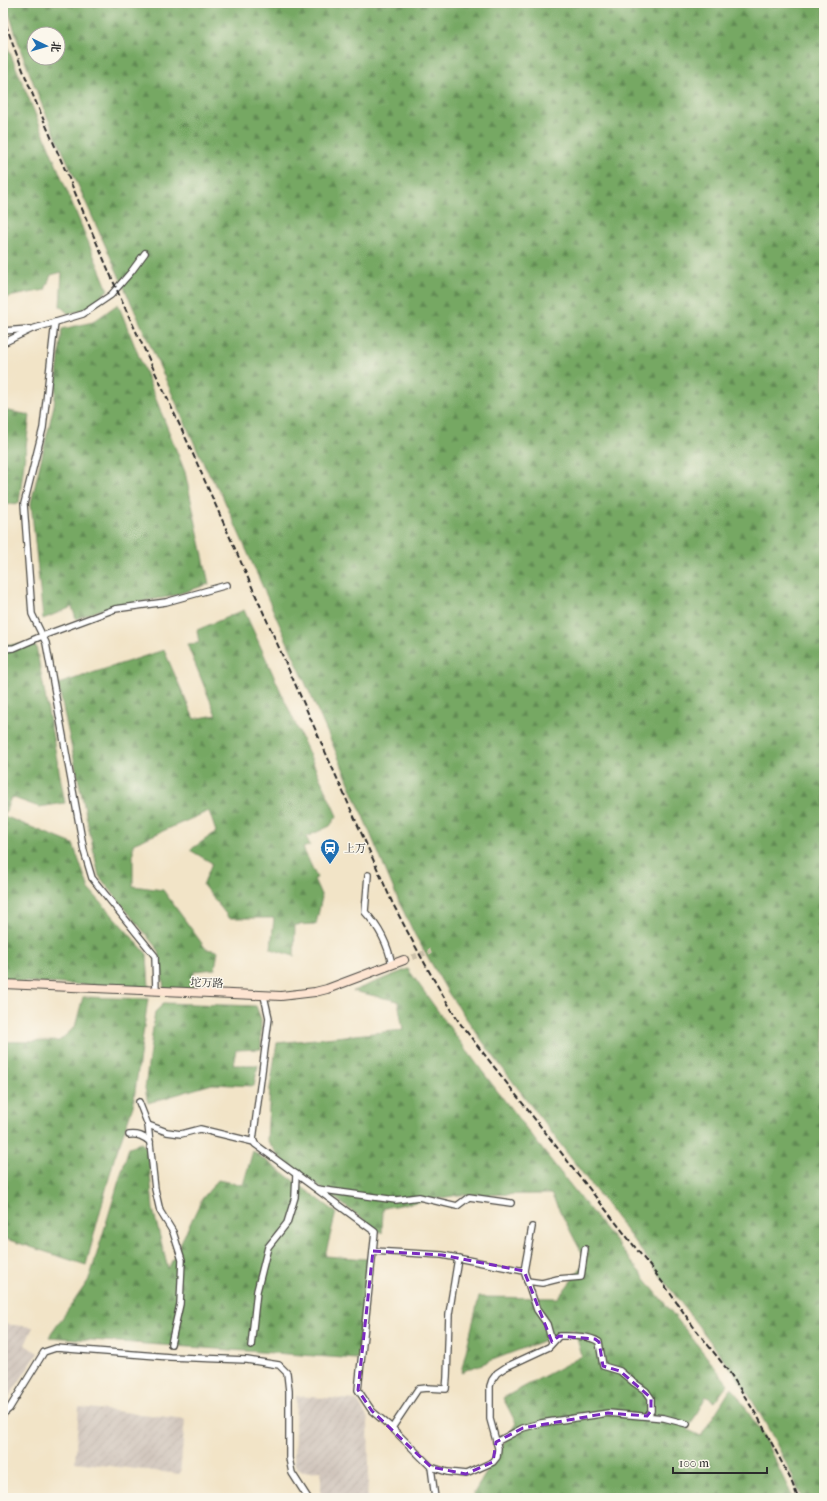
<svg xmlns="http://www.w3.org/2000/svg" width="827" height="1501" font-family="'IM FELL French Canon','Noto Serif SC',serif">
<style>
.industrial{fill:url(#industrial-furrows)}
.forest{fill:url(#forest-firs);stroke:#506a47;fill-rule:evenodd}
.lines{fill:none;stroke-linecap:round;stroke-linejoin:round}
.minor-tunnel{stroke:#cabfa8;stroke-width:5.5;stroke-dasharray:5.5 3;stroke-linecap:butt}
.minor-casing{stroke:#494742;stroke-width:8}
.secondary-casing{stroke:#494742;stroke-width:10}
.minor{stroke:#fff;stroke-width:5.5}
.secondary{stroke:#fde4d1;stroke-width:8}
.rail{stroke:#2b2b2b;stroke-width:2;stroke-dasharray:6 3;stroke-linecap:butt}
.marked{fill:none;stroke:#7b2cbf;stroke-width:3;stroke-dasharray:8 5;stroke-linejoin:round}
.labels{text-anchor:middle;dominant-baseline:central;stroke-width:3;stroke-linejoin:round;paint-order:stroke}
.poi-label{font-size:11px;fill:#2b2b2b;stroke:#fbf7ec;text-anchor:start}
.street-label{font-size:11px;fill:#2b2b2b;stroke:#fbf7ec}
</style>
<defs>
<pattern id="industrial-furrows" width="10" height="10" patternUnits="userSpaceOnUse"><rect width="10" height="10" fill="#cec2b9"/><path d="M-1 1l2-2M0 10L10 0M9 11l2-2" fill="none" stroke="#b1a79f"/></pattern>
<pattern id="forest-firs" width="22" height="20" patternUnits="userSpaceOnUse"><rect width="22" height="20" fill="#76a863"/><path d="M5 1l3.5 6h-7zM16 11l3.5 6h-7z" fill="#618952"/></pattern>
</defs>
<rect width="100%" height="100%" fill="#fbf7ec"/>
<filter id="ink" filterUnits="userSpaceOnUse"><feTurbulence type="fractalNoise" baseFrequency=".025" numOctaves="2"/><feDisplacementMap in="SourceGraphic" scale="8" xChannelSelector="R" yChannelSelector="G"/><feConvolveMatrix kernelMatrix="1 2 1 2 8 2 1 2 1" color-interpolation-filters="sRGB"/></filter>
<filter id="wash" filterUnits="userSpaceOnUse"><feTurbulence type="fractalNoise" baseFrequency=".012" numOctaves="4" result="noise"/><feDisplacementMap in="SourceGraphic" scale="16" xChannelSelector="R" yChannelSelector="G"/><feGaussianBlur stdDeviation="0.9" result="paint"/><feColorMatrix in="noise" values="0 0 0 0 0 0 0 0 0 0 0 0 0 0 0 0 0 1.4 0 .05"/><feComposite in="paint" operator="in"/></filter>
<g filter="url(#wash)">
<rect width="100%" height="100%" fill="#f2e4c7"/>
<g class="industrial">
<polygon points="3,1324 33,1327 25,1345 38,1353 3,1406"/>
<polygon points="296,1396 357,1400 368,1419 369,1468 367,1498 321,1498 321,1471 301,1472 294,1463"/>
<polygon points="79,1407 185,1419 180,1474 75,1462"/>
</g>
<g class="forest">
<path d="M6 3H824V1498H802C784 1456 763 1416 738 1378L488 1049 449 994 415 935 399 902 336 752 222 495 205 467 42 105 21 51ZM34 34H58V58H34Z"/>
<polygon points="3,36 108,290 88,308 69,314 60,306 62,272 51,275 45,290 3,298"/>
<polygon points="118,304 185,472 209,584 169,597 108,607 76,619 72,607 43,619 31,503 54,405 62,329 93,322"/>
<polygon points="3,410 30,415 19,503 3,505"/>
<polygon points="244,610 337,816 330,826 306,837 310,845 303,848 317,878 314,879 322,897 316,924 295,925 294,956 271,949 274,918 229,918 203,885 212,863 190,850 216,832 209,811 133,844 133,886 163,890 206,949 218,951 215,969 195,971 193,976 193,992 164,989 159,951 99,876 58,684 164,650 194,719 216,715 187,644 199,643 197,630"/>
<polygon points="3,644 36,646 65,803 39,807 11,797 4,816 73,844 89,889 147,954 149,988 3,981"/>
<path d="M408 969C508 1113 621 1246 728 1384L715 1402 706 1396 688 1430 701 1436 732 1387 762 1434 793 1498H471L516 1423 503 1398 582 1356 574 1329 461 1372 479 1297 558 1298 586 1261 551 1194 458 1195 383 1208 382 1233 280 1158 267 1140 270 1088 277 1043 403 1030 398 1001 353 991Z"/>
<polygon points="83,997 148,999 133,1106 114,1159 86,1265 3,1238 3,1042 59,1041 75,1027"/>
<polygon points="164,1003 256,1006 261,1019 261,1049 236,1050 233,1065 258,1065 254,1086 212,1084 148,1103 145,1088 155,1012"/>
<polygon points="141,1143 148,1149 153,1209 168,1269 202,1199 218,1180 243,1185 253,1151 336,1212 325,1256 368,1259 357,1359 49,1337 88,1281 92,1270 129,1147"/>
</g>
</g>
<g filter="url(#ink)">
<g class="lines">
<polyline class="minor-tunnel" points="404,960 431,951"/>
<g class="minor-casing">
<g id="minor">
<polyline points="55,322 43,428 24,504 32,614 46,643 84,851 92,878 155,956 156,991"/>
<polyline points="3,331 29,329"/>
<polyline points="3,343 32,329 83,314 111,295 131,272 145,253"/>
<polyline points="3,649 14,648 42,636 115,609 166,602 227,585"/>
<path d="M368 875 365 912C379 927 388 944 392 965"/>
<polyline points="264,996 269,1018 253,1140 255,1144 375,1232 358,1390 372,1411 392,1428 431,1467 435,1498"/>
<polyline points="139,1102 148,1125 155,1189 160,1211 173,1232 182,1260 180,1304 171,1344"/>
<polyline points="148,1125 167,1132 181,1134 200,1129 254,1142"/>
<path d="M129 1135C138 1134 143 1136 150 1142"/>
<polyline points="317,1189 396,1200 419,1197 457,1206 469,1197 511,1203"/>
<polyline points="532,1227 524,1271 537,1310 547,1324 552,1342"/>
<polyline points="373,1251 442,1255 524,1271"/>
<polyline points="527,1281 542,1283 558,1279 581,1277 585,1249"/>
<polyline points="251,1346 257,1291 268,1247 287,1223 295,1197 296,1174"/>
<polyline points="3,1414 9,1409 44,1352 56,1348 170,1357 247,1360 279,1365 287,1373 289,1391 289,1458 292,1473 308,1498"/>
<polyline points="392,1428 418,1389 427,1388 446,1389 447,1378 449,1314 458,1258"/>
<polyline points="496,1442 523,1428 541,1423 608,1413 664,1418 687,1424"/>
<path d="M431 1467 447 1472 466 1474 493 1462 497 1457 498 1448 490 1419V1386L492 1380 497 1373 506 1367 549 1347 559 1336C573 1336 588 1335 599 1342L603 1366 620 1371 633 1382 646 1391 651 1398V1411L647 1416"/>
</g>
</g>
<g class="secondary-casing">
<polyline id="secondary" points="3,984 281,996 315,992 327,989 404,960"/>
</g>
<use href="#minor" class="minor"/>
<use href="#secondary" class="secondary"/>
<path class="rail" d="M3 16 13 45 32 93 120 297 188 443 392 902C413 943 435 983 459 1022L663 1283 693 1326 730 1373 759 1419 791 1480 798 1498"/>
</g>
</g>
<path class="marked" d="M373 1251 442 1255 524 1271 552 1342 559 1336 595 1339 599 1342 603 1366 620 1371 651 1398V1411L647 1416 608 1413 523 1428 496 1442 493 1462 466 1474 431 1467 372 1411 358 1390Z"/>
<defs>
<g id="station-pin" transform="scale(1)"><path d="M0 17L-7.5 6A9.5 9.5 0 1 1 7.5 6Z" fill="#1f6fb2" stroke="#fbf7ec"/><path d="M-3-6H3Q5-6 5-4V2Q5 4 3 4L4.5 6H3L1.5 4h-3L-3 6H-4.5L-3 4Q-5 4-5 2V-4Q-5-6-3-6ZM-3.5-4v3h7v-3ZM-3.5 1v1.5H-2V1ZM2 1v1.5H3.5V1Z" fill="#fff"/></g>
</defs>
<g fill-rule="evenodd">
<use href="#station-pin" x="330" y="848"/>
</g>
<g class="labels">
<g class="poi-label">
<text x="344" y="848">上万</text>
</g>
<g class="street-label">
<text transform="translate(207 983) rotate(3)">坨万路</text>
</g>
</g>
<rect width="827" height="1501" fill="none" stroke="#fbf7ec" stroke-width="16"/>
<g transform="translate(46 46) rotate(95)"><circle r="19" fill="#fbf7ec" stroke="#a8a59f"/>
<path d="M0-3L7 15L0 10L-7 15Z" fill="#1f6fb2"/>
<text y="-6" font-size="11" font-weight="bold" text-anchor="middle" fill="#2b2b2b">北</text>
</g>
<path d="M673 1467v6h94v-6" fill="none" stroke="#2b2b2b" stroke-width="2"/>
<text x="679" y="1467" font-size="12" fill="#2b2b2b" stroke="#fbf7ec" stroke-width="3" paint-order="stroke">100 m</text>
</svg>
